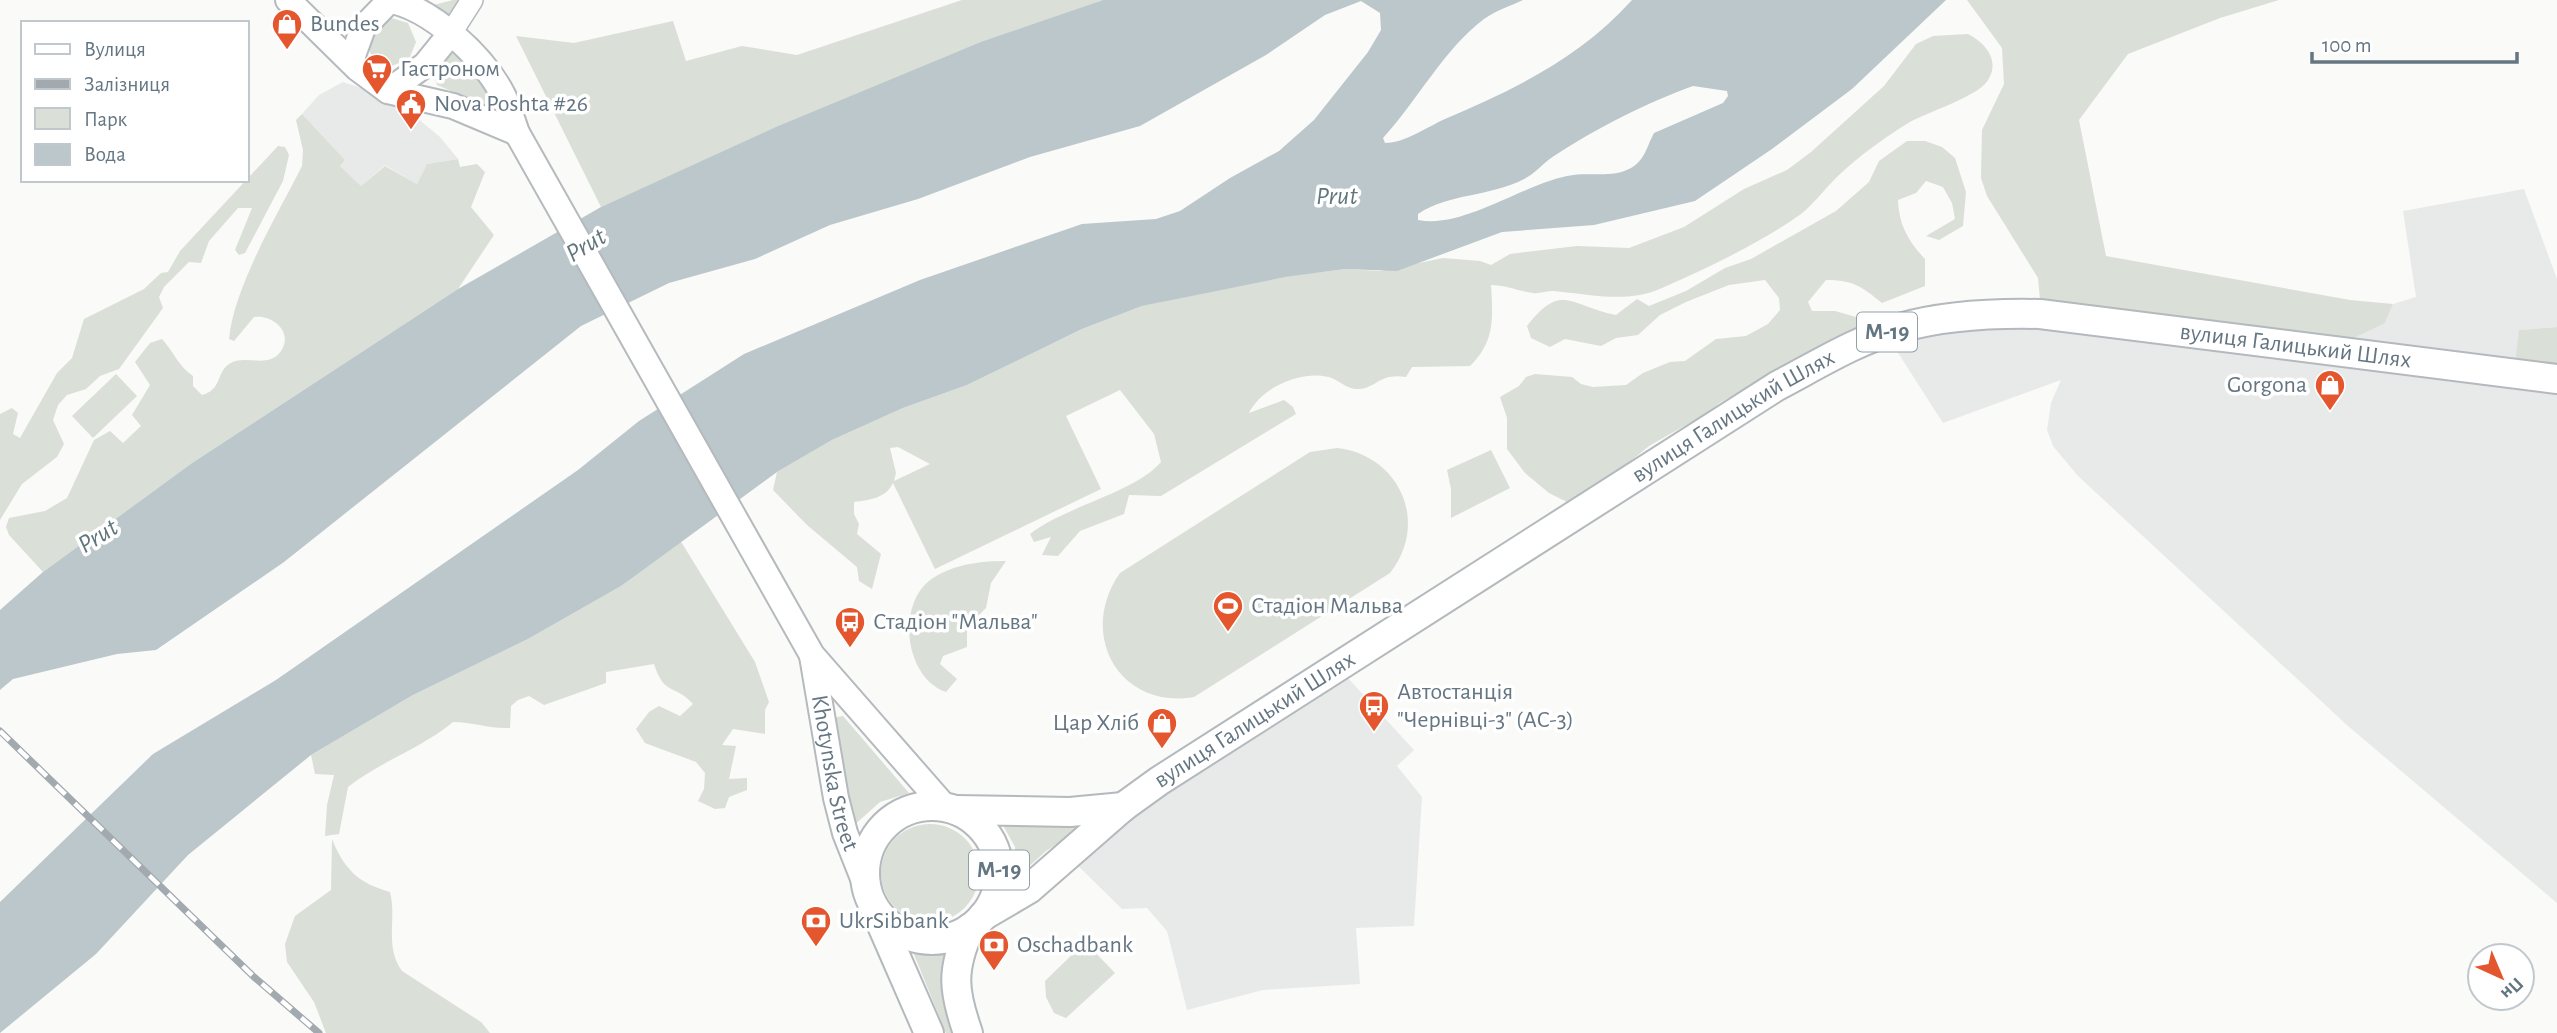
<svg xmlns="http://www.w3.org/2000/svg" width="2557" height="1033" font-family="'Alegreya Sans',sans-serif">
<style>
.built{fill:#e8e9e9}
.green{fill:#dadfd7;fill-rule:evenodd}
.water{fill:#bbc7cb;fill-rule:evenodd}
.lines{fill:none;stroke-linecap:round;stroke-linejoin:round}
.secondary-casing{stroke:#b3babf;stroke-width:24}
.primary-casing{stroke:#b5babe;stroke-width:28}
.highway-casing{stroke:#b4b9bd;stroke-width:32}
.secondary{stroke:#fff;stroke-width:21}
.primary{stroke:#fff;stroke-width:24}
.highway{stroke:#fff;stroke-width:28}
.rail-casing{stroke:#a2aab0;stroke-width:7}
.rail{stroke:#fff;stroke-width:4.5;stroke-dasharray:13;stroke-linecap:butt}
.labels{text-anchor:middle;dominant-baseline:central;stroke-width:7;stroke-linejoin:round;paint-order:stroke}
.shield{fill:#fff;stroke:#939fa8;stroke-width:2}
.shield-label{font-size:23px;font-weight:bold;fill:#657683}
.poi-label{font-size:24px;fill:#657683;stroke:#fff;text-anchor:start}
.street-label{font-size:24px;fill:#657683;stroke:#fff}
.water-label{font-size:26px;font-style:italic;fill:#60757c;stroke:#fff}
</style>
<rect width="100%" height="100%" fill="#fafaf8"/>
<g class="built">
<polygon points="343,82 383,95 411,113 440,137 458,159 427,164 417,184 385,165 361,186 340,166 345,160 302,114 319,95"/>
<polygon points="2524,189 2557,279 2557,327 2519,330 2557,371 2557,903 2348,726 2078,476 2053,446 2047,430 2051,403 2061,380 1943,423 1884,331 1900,325 2385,323 2393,304 2416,297 2403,211"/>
<polygon points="1336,665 1414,750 1397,766 1422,797 1414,926 1356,928 1360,984 1263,990 1187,1010 1167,931 1147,908 1122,909 1067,855"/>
</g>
<g class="green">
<polygon points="453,0 465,0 451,26 430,6"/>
<path d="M962 0H1103C932 60 766 132 601 207L516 36 574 43 673 21 686 61 742 46 797 55Z"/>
<polygon points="1967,0 2279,0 2220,18 2128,54 2079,120 2106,256 2350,300 2393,304 2385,323 2345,342 2041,311 2038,278 1987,196 1981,178 1982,130 2004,84 2002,48"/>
<polygon points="388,17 408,23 416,42 409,59 389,67 373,59 366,43"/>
<path d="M1968 34C1984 42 2001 60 1988 80 1979 96 1928 112 1910 122 1885 137 1859 156 1838 176 1825 188 1815 203 1801 214 1761 243 1707 268 1662 288 1627 304 1589 294 1553 291 1546 291 1539 294 1533 293 1518 291 1506 285 1491 285 1493 319 1495 341 1470 366L1412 367 1406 377C1379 373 1377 388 1359 389 1347 390 1339 380 1329 377 1302 370 1261 387 1249 413L1284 400 1293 407 1296 414 1161 496 1129 495 1124 514 1080 531 1058 556 1042 555 1051 537 1034 542 1030 534C1066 506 1134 493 1161 462L1154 434 1120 390 1066 416 1101 489 935 569 893 483C886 498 870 500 854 502V514L859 524 857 534 881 554 872 589 859 581 857 567 807 525 773 490 777 472 832 440 903 408 967 385 1082 329 1142 306 1273 278 1345 269 1380 271 1443 258 1480 261 1491 265 1510 254 1526 252 1577 246 1629 248 1684 227 1744 189 1787 170 1811 152 1884 86 1916 44 1933 36ZM898 447 930 464 894 481 896 473 890 448Z"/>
<polygon points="445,51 450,51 471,70 495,102 487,106 437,85 435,79"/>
<path d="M302 114 345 160 340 166 361 186 385 166 417 184 427 164 458 159 460 167 477 164 485 172 471 207 494 235 458 289 192 463 43 572 9 535 6 527 9 518 45 511 67 498 94 440 110 431 123 443 141 426 132 415 150 385 135 362 150 343 162 339C174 352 178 366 193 376V386L202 395C222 390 216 373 229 364 245 353 268 370 281 351 294 332 272 314 254 317L234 341 229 339C234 286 278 214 302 166L303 150 296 120Z"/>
<path d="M1907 141H1925L1942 147 1955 158 1966 192 1963 226 1939 240 1926 236 1955 219 1952 203 1943 187 1926 181 1916 193 1898 200C1899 225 1908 241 1925 259V286L1882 303C1861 286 1853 280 1826 280L1808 302 1812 311H1835L1870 321 1721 402 1705 414 1649 446 1604 483 1567 502 1549 493 1525 473 1507 449V418L1500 397 1519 386 1526 377 1535 374 1572 377 1581 384 1593 387 1626 385 1643 373 1670 362 1685 361 1716 339 1746 336 1768 324 1780 310 1779 298 1765 280 1729 285 1686 302 1660 315 1638 335 1616 338 1601 346 1565 339 1550 347 1531 338 1527 326C1562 281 1570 306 1616 315L1637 299 1649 306 1686 291 1725 268 1751 259 1836 211 1869 182 1879 161Z"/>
<polygon points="278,146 285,147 289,155 283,181 245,253 239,255 235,250 252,208 238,208 209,241 201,263 189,262 164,287 159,297 163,308 119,369 100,376 86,389 67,395 58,405 53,420 64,444 57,457 22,484 0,520 0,414 12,408 18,413 13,434 20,438 57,373 72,358 84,319 144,289 161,273 168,272 180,251"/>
<polygon points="2557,327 2557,371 2515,364 2519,330"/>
<polygon points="116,374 137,396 93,438 72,416"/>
<path d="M1337 448C1399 455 1430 522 1390 573L1194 697C1119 710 1077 634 1120 573L1310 452Z"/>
<polygon points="1491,450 1510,488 1451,518 1451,489 1447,470"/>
<path d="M680 540 755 662 769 702 765 710V734L733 729 722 745 736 746 729 779 747 778V790L729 797 725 808 715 809 698 801 704 789 705 773 696 762 645 743 636 729 649 712 659 706 680 716 693 704C675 684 664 696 654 664L606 672V683L544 705 529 696 518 700 511 706 510 728C490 729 473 722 453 722 422 748 381 761 348 787L339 834 325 836 327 805 334 775 315 774 311 755 413 695 528 639 621 586Z"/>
<path d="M1006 561 991 583 986 608 967 627V647L943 656 940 664 957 679 946 692C905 678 895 603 933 578 955 564 981 561 1006 561Z"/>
<polygon points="843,716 909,793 880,802 852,827 832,718"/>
<polygon points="999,818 1083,828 1046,851 1016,878 1015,847"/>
<circle cx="930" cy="873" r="49"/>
<path d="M332 839C344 869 358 883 390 892 397 919 384 946 402 971L481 1022 490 1033H326L314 1002 287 962 285 944 295 916 331 890Z"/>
<polygon points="1085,942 1115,973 1066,1018 1054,1013 1046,997 1045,981"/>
<polygon points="911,947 929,951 948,949 959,1033 946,1033"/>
</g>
<path class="water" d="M1103 0H1523C1510 6 1495 11 1484 19 1443 50 1418 100 1383 138L1385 143C1405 143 1427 127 1445 119 1515 89 1580 58 1632 0H1946L1852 89 1772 149 1695 201 1594 225 1502 232 1397 271 1345 269 1285 277 1142 306 1082 329 967 385 903 408 832 440 777 472 621 586 528 639 413 695 311 755 188 855 96 954 0 1033V902L153 754 276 680 578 470 639 421 744 354 920 280 1082 224 1156 219 1180 211 1230 178 1279 151 1314 120 1368 52 1381 30 1380 13 1361 1 1325 15 1266 55 1140 126 1030 157 918 199 830 225 755 259 669 283 581 326 284 562 156 650 117 654 13 679 0 690V610L43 572 192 463 458 289 601 207 776 127 981 42ZM1693 86 1727 91 1728 96 1723 103 1654 133C1647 146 1645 160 1631 168 1612 179 1588 171 1567 176 1522 185 1463 229 1418 220V214C1449 193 1490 197 1524 179 1535 174 1543 163 1554 156 1595 129 1646 103 1693 86Z"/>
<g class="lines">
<g class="secondary-casing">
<polyline id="secondary" points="451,33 472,0"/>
</g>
<g class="primary-casing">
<g id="primary">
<polyline points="288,0 357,68 388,91 453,106 517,133"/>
<path d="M386 0C430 6 485 58 504 97 509 109 513 121 517 133L812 655 945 807"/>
<polyline points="351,61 363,28 390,0"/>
<polyline points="388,91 425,65 451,33"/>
<path id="s1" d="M812 656 836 798 845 833 866 886"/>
</g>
</g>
<g class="highway-casing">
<g id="highway">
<circle cx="932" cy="873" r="67"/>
<polyline points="956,810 1070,812 1123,807"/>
<polyline points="877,914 929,1033"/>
<path id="s2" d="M983 916 1029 889 1123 807 1159 781 1777 386C1817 365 1857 340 1900 328 1945 315 1993 313 2040 314L2557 379"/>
<path d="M968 1033C953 990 951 970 970 928"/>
</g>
</g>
<use href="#secondary" class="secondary"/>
<use href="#primary" class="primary"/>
<use href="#highway" class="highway"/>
<g class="rail-casing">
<polyline id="rail" points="0,731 254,977 319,1033"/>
</g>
<use href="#rail" class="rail"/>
</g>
<defs>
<g id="shop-pin" transform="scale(1.575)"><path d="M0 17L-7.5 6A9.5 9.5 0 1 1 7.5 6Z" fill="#e4572e" stroke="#fff"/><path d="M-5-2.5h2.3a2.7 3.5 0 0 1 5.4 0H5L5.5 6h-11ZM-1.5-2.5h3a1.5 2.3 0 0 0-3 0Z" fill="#fff"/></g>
<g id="supermarket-pin" transform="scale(1.575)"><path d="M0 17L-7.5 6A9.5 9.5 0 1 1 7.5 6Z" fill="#e4572e" stroke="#fff"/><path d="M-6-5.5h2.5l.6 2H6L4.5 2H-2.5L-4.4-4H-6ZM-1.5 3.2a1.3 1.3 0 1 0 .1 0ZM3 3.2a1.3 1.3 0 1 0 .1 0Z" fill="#fff"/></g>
<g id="civic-pin" transform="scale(1.575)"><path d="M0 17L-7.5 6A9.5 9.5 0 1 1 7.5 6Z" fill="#e4572e" stroke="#fff"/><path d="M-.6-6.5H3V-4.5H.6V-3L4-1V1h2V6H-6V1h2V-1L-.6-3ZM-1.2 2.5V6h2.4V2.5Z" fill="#fff"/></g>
<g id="stadium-pin" transform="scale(1.575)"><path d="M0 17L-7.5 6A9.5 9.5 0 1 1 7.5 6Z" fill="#e4572e" stroke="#fff"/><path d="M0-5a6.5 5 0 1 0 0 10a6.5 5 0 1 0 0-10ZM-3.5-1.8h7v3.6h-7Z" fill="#fff"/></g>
<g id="bus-pin" transform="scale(1.575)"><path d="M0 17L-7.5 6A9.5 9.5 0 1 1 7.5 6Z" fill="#e4572e" stroke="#fff"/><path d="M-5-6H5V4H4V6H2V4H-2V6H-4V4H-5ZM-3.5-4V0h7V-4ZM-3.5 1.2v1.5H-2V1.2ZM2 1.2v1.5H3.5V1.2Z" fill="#fff"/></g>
<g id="bank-pin" transform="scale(1.575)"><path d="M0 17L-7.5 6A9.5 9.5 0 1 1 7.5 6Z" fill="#e4572e" stroke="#fff"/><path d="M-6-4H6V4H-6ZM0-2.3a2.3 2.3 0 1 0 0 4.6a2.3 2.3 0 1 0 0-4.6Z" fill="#fff"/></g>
</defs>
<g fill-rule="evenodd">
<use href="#shop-pin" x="287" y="24"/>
<use href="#supermarket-pin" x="377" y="69"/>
<use href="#civic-pin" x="411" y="104"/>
<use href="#shop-pin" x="2330" y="385"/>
<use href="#stadium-pin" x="1228" y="606"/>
<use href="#bus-pin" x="850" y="622"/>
<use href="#bus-pin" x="1374" y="706"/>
<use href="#shop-pin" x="1162" y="723"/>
<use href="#bank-pin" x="816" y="921"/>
<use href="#bank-pin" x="994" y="945"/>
</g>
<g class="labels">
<g class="shield">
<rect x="1857" y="312.5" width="60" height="39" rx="5"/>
<rect x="969" y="850.5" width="60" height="39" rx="5"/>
</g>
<g class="shield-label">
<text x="1887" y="332">М-19</text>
<text x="999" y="870">М-19</text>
</g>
<g class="poi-label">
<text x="310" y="24">Bundes</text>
<text x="400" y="69">Гастроном</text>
<text x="434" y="104">Nova Poshta #26</text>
<text x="2307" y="385" text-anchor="end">Gorgona</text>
<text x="1251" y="606">Стадіон Мальва</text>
<text x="873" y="622">Стадіон "Мальва"</text>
<text x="1397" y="692">Автостанція<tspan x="1397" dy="28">"Чернівці-3" (АС-3)</tspan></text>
<text x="1139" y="723" text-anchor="end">Цар Хліб</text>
<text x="839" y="921">UkrSibbank</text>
<text x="1017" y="945">Oschadbank</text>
</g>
<g class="street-label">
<text stroke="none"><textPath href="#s2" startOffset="1491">вулиця Галицький Шлях</textPath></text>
<text stroke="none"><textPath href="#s2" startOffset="903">вулиця Галицький Шлях</textPath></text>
<text stroke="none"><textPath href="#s2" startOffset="336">вулиця Галицький Шлях</textPath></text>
<text stroke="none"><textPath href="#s1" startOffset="119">Khotynska Street</textPath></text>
</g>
<g class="water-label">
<text x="1337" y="196">Prut</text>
<text transform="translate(586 245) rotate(-31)">Prut</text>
<text transform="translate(98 536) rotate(-32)">Prut</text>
</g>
</g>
<rect x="21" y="21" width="228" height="161" fill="#ffffff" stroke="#c1c8cd" stroke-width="2"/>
<rect x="35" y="44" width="35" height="10" fill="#ffffff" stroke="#c1c8cd" stroke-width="2"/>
<text x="84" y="56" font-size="21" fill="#657683">Вулиця</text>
<rect x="35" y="79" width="35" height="10" fill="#a2aab0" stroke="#c1c8cd" stroke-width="2"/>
<text x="84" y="91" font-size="21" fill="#657683">Залізниця</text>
<rect x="35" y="108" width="35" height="21" fill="#dadfd7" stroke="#c1c8cd" stroke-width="2"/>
<text x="84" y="126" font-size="21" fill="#657683">Парк</text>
<rect x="35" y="144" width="35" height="21" fill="#bbc7cb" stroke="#c1c8cd" stroke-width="2"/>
<text x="84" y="161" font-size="21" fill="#657683">Вода</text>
<g transform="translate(2501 977) rotate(136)"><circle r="33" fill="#ffffff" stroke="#c1c8cd" stroke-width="2"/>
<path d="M0-5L12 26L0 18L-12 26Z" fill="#e4572e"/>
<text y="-10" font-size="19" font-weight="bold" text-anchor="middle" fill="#657683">Пн</text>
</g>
<path d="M2312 52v10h205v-10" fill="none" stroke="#657683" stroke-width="3.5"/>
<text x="2322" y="52" font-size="21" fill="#657683" stroke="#ffffff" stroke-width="5" paint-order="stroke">100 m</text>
</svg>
